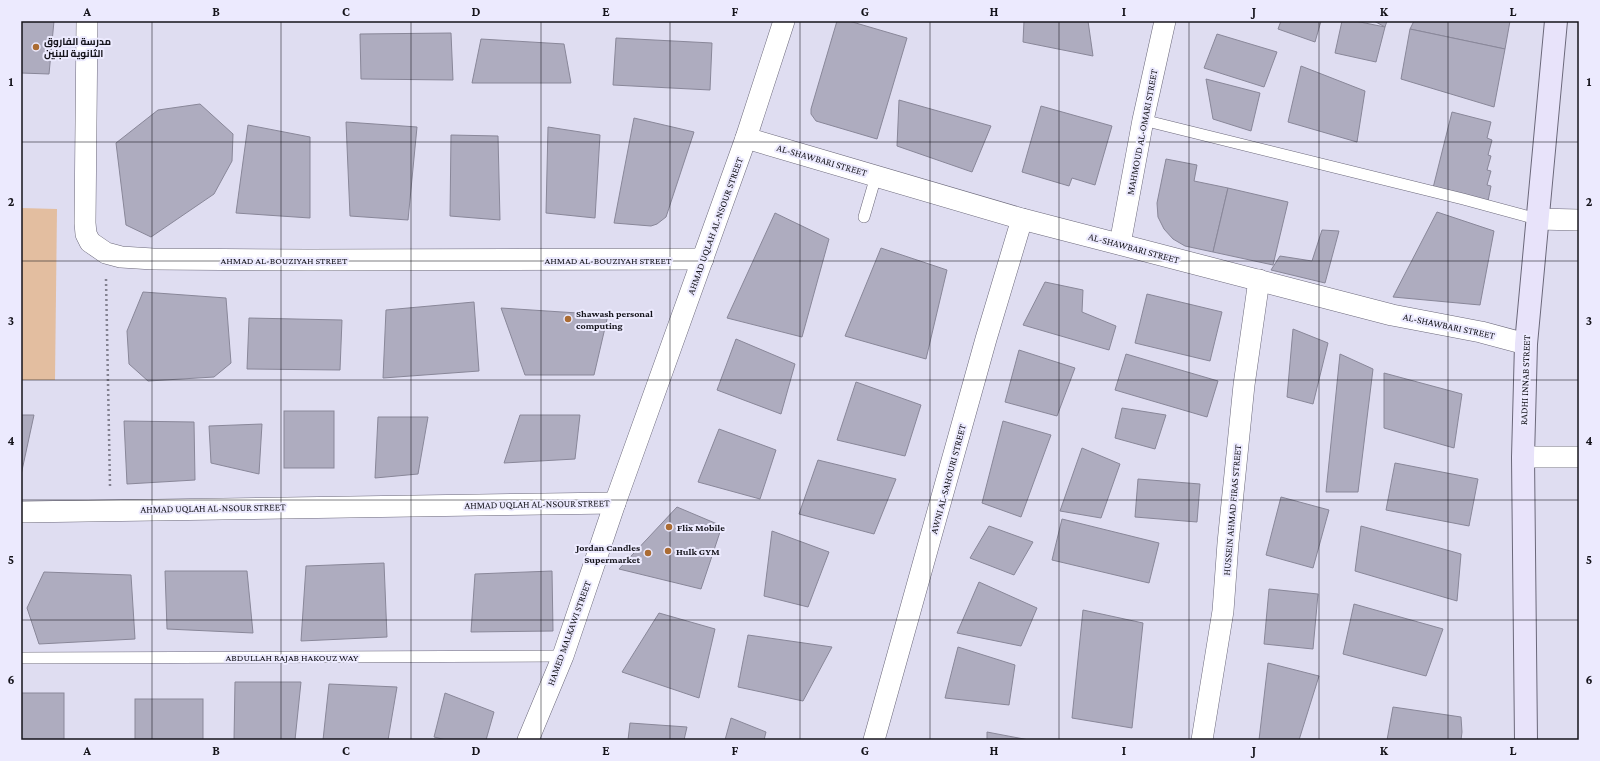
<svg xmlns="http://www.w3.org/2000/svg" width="1600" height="761" font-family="'Crimson Pro',Cairo,serif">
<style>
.green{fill:#e3bea0}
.building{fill:#aeacbf;stroke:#898799}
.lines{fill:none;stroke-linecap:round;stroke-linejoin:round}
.lane-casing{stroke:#6b687a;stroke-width:12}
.street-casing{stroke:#6b687a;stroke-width:22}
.secondary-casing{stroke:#6b687a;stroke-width:24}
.path{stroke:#838190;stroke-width:2.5;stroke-dasharray:2 3;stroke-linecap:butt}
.lane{stroke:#fff;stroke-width:11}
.street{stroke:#fff;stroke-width:21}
.secondary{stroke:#e8e3fa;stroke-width:22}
.grid{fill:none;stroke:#14131a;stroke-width:1;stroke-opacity:0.55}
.poi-dot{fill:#ab6c33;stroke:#eceafe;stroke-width:1.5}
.labels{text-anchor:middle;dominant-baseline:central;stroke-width:4;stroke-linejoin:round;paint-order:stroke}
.poi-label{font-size:10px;font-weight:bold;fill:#14131a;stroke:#eceafe;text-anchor:start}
.street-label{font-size:10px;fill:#14131a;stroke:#eceafe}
.neatline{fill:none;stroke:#14131a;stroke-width:1.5}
.grid-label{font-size:13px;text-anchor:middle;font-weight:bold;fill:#14131a}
</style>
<rect width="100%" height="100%" fill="#dfddf1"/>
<polygon class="green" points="21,208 57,209 55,380 21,380"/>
<g class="building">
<polygon points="21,21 54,21 49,74 21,73"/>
<polygon points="837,21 849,21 907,38 877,139 816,121 811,114 811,109"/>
<polygon points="1024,21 1088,21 1093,56 1023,42"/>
<polygon points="1281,21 1321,21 1315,42 1278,29"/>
<polygon points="1342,21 1355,21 1385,27 1376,62 1335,53"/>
<polygon points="1374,21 1387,21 1385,27"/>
<polygon points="1414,21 1510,21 1505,49 1410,29"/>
<polygon points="1410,29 1505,49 1494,107 1401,79"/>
<polygon points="451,33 453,80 361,79 360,34"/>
<polygon points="1217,34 1277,52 1264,87 1204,68"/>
<polygon points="616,38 712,43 710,90 613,85"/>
<polygon points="481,39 564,44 571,83 472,83"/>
<polygon points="1301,66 1365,91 1357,142 1288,122"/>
<polygon points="1206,79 1260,93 1251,131 1213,119"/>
<polygon points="899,100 991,126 972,172 897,146"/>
<polygon points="200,104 233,134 232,161 214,194 151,237 126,225 116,143 158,110"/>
<polygon points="1041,106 1112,126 1095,185 1072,178 1069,186 1022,172"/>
<polygon points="1452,112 1491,122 1487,138 1492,140 1488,155 1491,156 1487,170 1491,171 1487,185 1491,186 1488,201 1433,188"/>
<polygon points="634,118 694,132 666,217 657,224 651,226 614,223"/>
<polygon points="346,122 417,127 408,220 350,216"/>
<polygon points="248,125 310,137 310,218 236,213"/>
<polygon points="548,127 600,135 595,218 546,213"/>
<polygon points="451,135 498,136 500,220 450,216"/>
<polygon points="1166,159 1197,165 1194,181 1228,188 1213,252 1185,246 1173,239 1164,229 1158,217 1157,203"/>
<polygon points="1228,188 1288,202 1273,265 1213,252"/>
<polygon points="1437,212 1494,231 1480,305 1393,297"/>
<polygon points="775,213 829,239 802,337 727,318"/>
<polygon points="1322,230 1339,231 1325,283 1271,270 1280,256 1312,261"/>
<polygon points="881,248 947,270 926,359 845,336"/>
<polygon points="1045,282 1083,290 1082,312 1116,326 1109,350 1023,325"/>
<polygon points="143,292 226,298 231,363 214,377 148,381 129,364 127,331"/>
<polygon points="1147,294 1222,312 1210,361 1135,343"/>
<polygon points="474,302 479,371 383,378 386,310"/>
<polygon points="501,308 608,315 594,375 525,375"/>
<polygon points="249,318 342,320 340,370 247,369"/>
<polygon points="1293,329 1328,343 1313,404 1287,397"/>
<polygon points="736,339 795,364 781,414 717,390"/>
<polygon points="1019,350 1075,368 1057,416 1005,402"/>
<polygon points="1126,354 1218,381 1207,417 1115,390"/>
<polygon points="1340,354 1373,369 1358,492 1326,492"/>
<polygon points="1384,373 1462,394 1454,448 1384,428"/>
<polygon points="856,382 921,405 905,456 837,440"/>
<polygon points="1122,408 1166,415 1155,449 1115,438"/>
<rect x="284" y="411" width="50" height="57"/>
<polygon points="21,415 34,415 21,475"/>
<polygon points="520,415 580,415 575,459 504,463"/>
<polygon points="378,417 428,417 418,474 375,478"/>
<polygon points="124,421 194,422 195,480 127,484"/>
<polygon points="1003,421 1051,435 1021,517 982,503"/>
<polygon points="262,424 259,474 211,463 209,426"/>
<polygon points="719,429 776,450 760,499 698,482"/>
<polygon points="1082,448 1120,464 1101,518 1060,511"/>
<polygon points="818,460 896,479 874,534 799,514"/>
<polygon points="1395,463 1478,479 1469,526 1386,510"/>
<polygon points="1138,479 1200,484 1197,522 1135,517"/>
<polygon points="1281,497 1329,510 1313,568 1266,555"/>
<polygon points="677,507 722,526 701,589 619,569"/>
<polygon points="1062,519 1159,543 1149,583 1052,560"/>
<polygon points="989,526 1033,542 1014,575 970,558"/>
<polygon points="1361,526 1461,554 1457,601 1355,571"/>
<polygon points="772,531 829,552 808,607 764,596"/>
<polygon points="384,563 387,637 301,641 306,566"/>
<polygon points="165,571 247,571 253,633 167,629"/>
<polygon points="552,571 553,631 471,632 475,574"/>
<polygon points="44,572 131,575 135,639 39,644 27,608"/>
<polygon points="979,582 1037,608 1021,646 957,633"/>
<polygon points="1269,589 1318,594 1313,649 1264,644"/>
<polygon points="1354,604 1443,629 1426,676 1343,654"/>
<polygon points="1083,610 1143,623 1132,728 1072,718"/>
<polygon points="659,613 715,629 699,698 622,672"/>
<polygon points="748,635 832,647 803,701 738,687"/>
<polygon points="958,647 1015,665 1009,705 945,698"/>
<polygon points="1268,663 1319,676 1299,740 1259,740"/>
<polygon points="235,682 301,682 295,740 234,740"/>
<polygon points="329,684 397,687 388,740 323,740"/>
<rect x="21" y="693" width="43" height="47"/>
<polygon points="445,693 494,712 486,740 446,740 434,737"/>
<rect x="135" y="699" width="68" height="41"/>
<polygon points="1393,707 1461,717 1462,732 1461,740 1387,740"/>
<polygon points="731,718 766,732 764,740 725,740"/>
<polygon points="630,723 687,727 684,740 628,740"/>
<polygon points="987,732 1029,740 987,740"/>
</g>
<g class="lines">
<g class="lane-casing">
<g id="lane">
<polyline points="1143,120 1463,199 1537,219"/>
<polyline points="864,217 876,176"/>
<polyline points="21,658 563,656"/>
</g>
</g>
<g class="street-casing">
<g id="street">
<polyline points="87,21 85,223 86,234 90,242 106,253 121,257 153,259 308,260 703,259"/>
<polyline points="746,138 1022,219 1392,315 1481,332 1526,344"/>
<polyline points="1537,219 1579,220"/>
<polyline points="1120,244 1143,120 1165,21"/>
<polyline points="1523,457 1579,457"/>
<polyline points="21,512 615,503"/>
<polyline points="528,740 563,656 615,503 746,138 784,21"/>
<polyline points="874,740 986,339 1022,219"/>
<polyline points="1202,740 1223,611 1228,543 1244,385 1259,280"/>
</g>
</g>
<g class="secondary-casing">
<polyline id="secondary" points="1526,740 1523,457 1526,344 1556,21"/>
</g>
<polyline class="path" points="106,279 110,486"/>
<use href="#lane" class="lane"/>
<use href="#street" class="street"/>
<use href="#secondary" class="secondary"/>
</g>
<path class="grid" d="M152 21V740M281 21V740M411 21V740M541 21V740M670 21V740M800 21V740M930 21V740M1059 21V740M1189 21V740M1319 21V740M1448 21V740M21 142H1579M21 261H1579M21 380H1579M21 500H1579M21 620H1579"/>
<g class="poi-dot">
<circle cx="36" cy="47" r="4"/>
<circle cx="568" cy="319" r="4"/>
<circle cx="669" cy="527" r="4"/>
<circle cx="668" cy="551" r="4"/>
<circle cx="648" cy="553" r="4"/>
</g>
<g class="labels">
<g class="poi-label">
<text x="44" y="41">مدرسة الفاروق<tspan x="44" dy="12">الثانوية للبنين</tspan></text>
<text x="576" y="313">Shawash personal<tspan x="576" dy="12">computing</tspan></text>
<text x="677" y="527">Flix Mobile</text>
<text x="640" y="547" text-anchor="end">Jordan Candles<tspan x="640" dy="12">Supermarket</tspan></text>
<text x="676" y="551">Hulk GYM</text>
</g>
<g class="street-label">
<text transform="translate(1142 132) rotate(-79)">MAHMOUD AL-OMARI STREET</text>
<text transform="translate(822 160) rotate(16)">AL-SHAWBARI STREET</text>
<text transform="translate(715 226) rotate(-70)">AHMAD UQLAH AL-NSOUR STREET</text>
<text transform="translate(1134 248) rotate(15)">AL-SHAWBARI STREET</text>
<text x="284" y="260">AHMAD AL-BOUZIYAH STREET</text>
<text x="608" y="260">AHMAD AL-BOUZIYAH STREET</text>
<text transform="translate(1449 326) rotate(12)">AL-SHAWBARI STREET</text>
<text transform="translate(1525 380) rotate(-88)">RADHI INNAB STREET</text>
<text transform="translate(948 479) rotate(-75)">AWNI AL-SAHOURI STREET</text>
<text transform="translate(537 504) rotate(-1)">AHMAD UQLAH AL-NSOUR STREET</text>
<text transform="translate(213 508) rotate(-1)">AHMAD UQLAH AL-NSOUR STREET</text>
<text transform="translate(1232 510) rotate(-85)">HUSSEIN AHMAD FIRAS STREET</text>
<text transform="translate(569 633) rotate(-70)">HAMED MALKAWI STREET</text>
<text x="292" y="657">ABDULLAH RAJAB HAKOUZ WAY</text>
</g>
</g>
<rect width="1600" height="761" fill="none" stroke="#eceafe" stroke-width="44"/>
<rect x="22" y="22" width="1556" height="717" class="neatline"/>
<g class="grid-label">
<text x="87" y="16">A</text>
<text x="216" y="16">B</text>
<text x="346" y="16">C</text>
<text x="476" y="16">D</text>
<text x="606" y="16">E</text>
<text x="735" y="16">F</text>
<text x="865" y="16">G</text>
<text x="994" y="16">H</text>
<text x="1124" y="16">I</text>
<text x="1254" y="16">J</text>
<text x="1384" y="16">K</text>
<text x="1513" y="16">L</text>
<text x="11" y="86">1</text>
<text x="1589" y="86">1</text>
<text x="11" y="206">2</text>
<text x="1589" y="206">2</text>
<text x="11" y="325">3</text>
<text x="1589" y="325">3</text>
<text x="11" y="445">4</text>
<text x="1589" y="445">4</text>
<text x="11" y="564">5</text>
<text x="1589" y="564">5</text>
<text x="11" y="684">6</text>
<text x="1589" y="684">6</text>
<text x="87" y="755">A</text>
<text x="216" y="755">B</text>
<text x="346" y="755">C</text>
<text x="476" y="755">D</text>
<text x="606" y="755">E</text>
<text x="735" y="755">F</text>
<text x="865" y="755">G</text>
<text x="994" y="755">H</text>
<text x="1124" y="755">I</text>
<text x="1254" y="755">J</text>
<text x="1384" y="755">K</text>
<text x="1513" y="755">L</text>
</g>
</svg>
